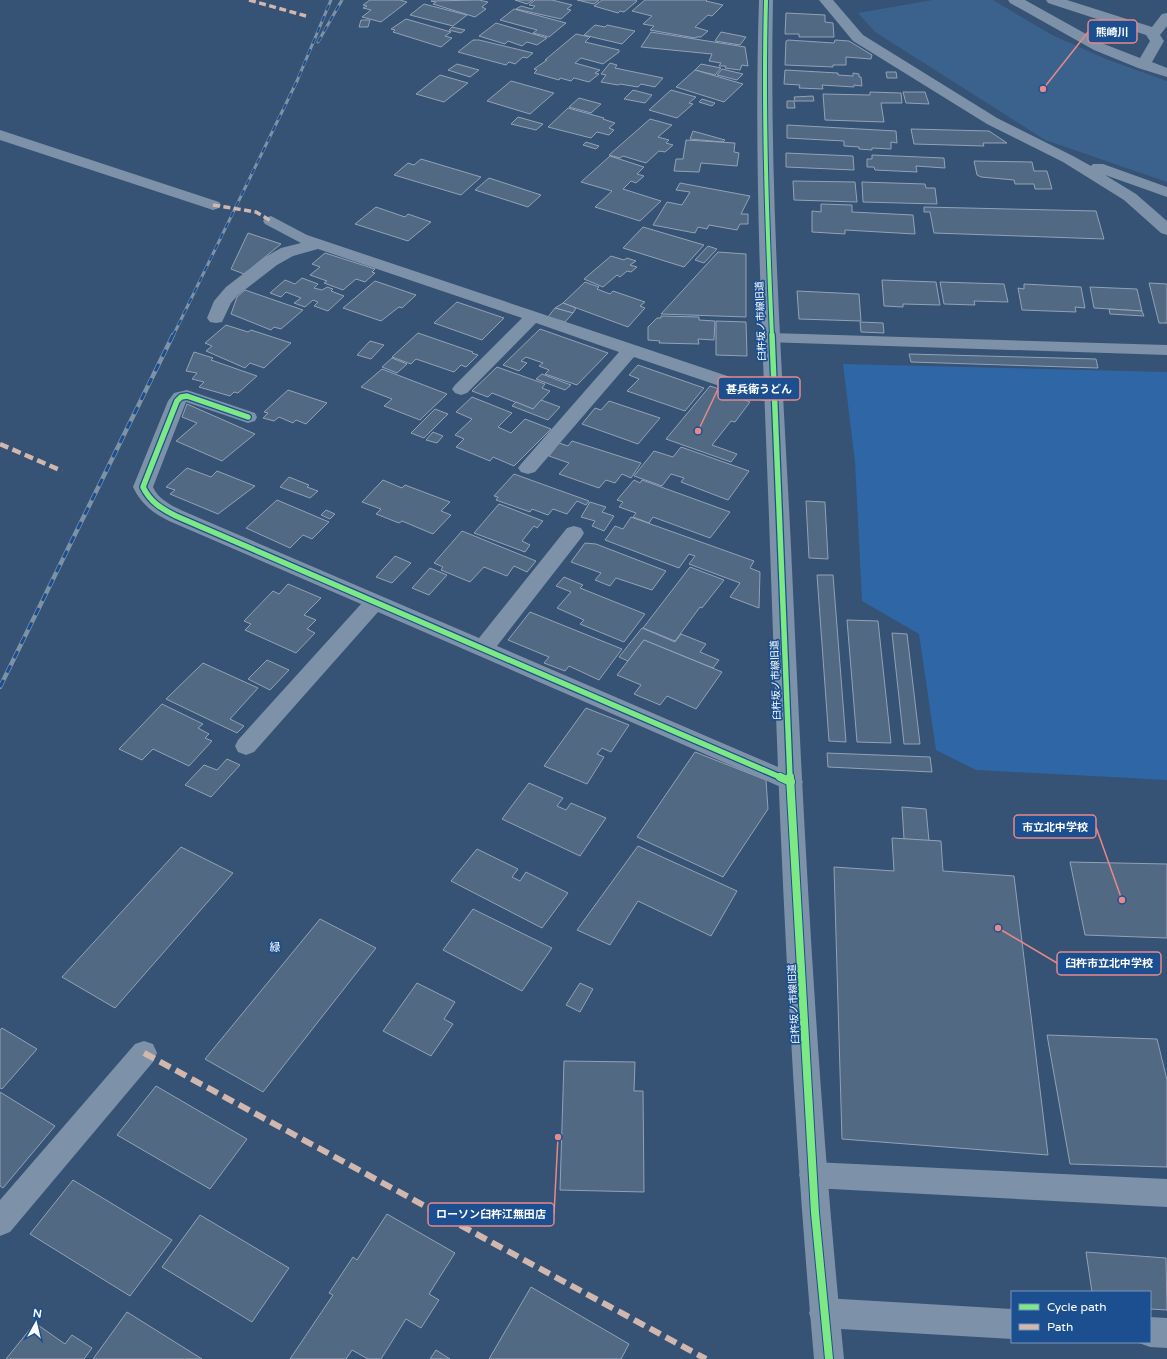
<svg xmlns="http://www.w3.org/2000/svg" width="1167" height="1359" font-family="'Varela Round','Noto Sans JP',sans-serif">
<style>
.green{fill:#2f66a5}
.water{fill:#3b618d}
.building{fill:#526984;stroke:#92a2b6}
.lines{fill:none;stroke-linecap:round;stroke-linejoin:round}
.minor{fill:#7d92a8;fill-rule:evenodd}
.tertiary{fill:#7d92a8;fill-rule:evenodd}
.rail-far1-casing{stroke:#7e92a7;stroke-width:3}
.rail-casing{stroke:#7e92a7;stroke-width:4.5}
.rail-far1{stroke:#1b4f8f;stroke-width:2;stroke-dasharray:6;stroke-linecap:butt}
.rail{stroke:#1b4f8f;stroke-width:3;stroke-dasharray:8;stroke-linecap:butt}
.quiet-far2{stroke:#d1b7ad;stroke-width:3.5;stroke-dasharray:7 3.5;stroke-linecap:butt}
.quiet-far1{stroke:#d1b7ad;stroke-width:4.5;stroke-dasharray:9 4.5;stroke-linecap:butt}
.quiet{stroke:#d1b7ad;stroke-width:6;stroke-dasharray:12 6;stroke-linecap:butt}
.cycleway-far2-casing{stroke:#1b4f8f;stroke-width:6}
.cycleway-far1-casing{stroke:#1b4f8f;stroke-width:8}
.cycleway-casing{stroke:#1b4f8f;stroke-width:10}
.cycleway-far2{stroke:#7ce984;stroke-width:4}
.cycleway-far1{stroke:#7ce984;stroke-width:5.5}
.cycleway{stroke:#7ce984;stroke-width:8}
.labels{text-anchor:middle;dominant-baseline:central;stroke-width:3.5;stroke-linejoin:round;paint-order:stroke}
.street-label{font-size:10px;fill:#fff;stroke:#1b4f8f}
.neighbourhood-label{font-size:11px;fill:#fff;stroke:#1b4f8f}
.leader{fill:none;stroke:#e88989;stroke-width:1.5}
.callout-dot{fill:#e88989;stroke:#1b4f8f;stroke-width:1.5}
.callout{fill:#1b4f8f;stroke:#e88989;stroke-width:1.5}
.callout-label{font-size:11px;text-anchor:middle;font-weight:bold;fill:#fff}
</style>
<rect width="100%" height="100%" fill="#365274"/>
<polygon class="green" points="843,364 1167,372 1167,780 976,770 936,750 919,634 862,601 855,462"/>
<polygon class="water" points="932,0 993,0 1052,35 1106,59 1167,81 1167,182 1045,140 875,32 858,13"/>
<g class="building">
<polygon points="370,0 400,0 407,2 381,22 362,17 371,10 363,8 367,6 363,5"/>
<polygon points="479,0 488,2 482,7 486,9 475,17 433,4 436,2 431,1"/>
<polygon points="515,0 533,0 527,4"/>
<polygon points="535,0 552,0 572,5 567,9 571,10 561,19 516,9 521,6 532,9 535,6 529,5"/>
<polygon points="577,0 599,0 594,4"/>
<polygon points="602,0 635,0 637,1 624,12 620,11 618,13 594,6"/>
<polygon points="645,0 707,0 706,1 723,5 712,16 708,15 695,27 708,31 701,37 697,37 695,38 650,30 654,26 643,24 652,16 632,11"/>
<polygon points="424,4 467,15 453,26 410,15"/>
<polygon points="514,9 566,23 549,37 533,33 537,30 500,20"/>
<polygon points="786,13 825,15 825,22 833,23 834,37 799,37 799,34 785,34"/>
<polygon points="406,19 451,32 445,36 452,38 441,47 393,32 395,30 391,29"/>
<polygon points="361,20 370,20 368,27 359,27"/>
<polygon points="496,23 547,38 537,45 527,42 522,46 508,41 505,44 479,36"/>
<polygon points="595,25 605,27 607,25 635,31 622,44 584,35"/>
<polygon points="452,27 465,30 461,33 449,30"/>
<polygon points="651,32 745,47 748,66 742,65 740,70 725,68 726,66 719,66 721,63 709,61 712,54 641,47"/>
<polygon points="721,32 746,37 740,45 715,41"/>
<polygon points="576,34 590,37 585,42 619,50 619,52 603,64 581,58 575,63 600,70 595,73 599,74 589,82 574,78 571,81 560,78 559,80 534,73 537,70 534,69 547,60 545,60"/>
<polygon points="473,40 479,40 533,53 527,58 523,57 515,64 509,62 506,65 458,52"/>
<polygon points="788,40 834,43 835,40 849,41 872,55 871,59 846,57 846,65 833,65 833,67 785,65 786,41"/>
<polygon points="610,63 617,65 615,68 663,78 655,87 641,84 638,87 620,84 618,85 601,82 606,75 601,74"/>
<polygon points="457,64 479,70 470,77 448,70"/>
<polygon points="701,64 721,68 715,75 695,70"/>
<polygon points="722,69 743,74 737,80 717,75"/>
<polygon points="695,70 743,84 724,102 676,87"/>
<polygon points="785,70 838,73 838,75 853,76 853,73 859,74 859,77 861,77 862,86 854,85 854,87 822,85 823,89 799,88 800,85 784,84"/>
<polygon points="886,72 896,72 897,78 887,78"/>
<polygon points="440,75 468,83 444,102 416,94"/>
<polygon points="511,81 554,93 530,114 487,101"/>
<polygon points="633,90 652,95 645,103 624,99"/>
<polygon points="671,90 696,97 689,103 693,104 677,118 649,110"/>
<polygon points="870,92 901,93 902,103 881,103 884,122 825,120 823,94 870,95"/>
<polygon points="903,92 925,92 929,104 906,103"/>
<polygon points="813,96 814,101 795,101 794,97"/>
<polygon points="579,98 601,104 591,113 569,107"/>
<polygon points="702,99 715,103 712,106 699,102"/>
<polygon points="787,101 794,101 795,108 787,108"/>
<polygon points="568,108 604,118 603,119 615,123 609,128 614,130 609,135 597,132 591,138 548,127"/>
<polygon points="518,117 543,124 536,130 511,124"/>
<polygon points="650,119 672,125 658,137 669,140 666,143 673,145 665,152 659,151 646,163 623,156 620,158 609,155"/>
<polygon points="787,125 896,131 897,143 891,142 891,149 872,148 872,150 859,149 859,147 844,146 844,141 787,138"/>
<polygon points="911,129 989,131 1007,143 983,143 984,146 914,144"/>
<polygon points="693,131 725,140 723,142 690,139"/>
<polygon points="686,140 735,143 734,152 739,153 737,166 701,163 699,172 674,171 676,159 683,159"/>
<polygon points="586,142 599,146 596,149 583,145"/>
<polygon points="786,153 853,156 854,170 786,167"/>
<polygon points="872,155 944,158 945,168 916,166 917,172 875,170 874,167 867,167 867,159 872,159"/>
<polygon points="610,156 644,167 637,174 644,176 636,183 631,181 623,189 661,201 640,221 595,207 612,191 581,182"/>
<polygon points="421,159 481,177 461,195 394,175 408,163 414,165"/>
<polygon points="974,161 1032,162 1034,171 1047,171 1052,189 1035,189 1034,184 1015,184 1014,180 981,177 977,175"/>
<polygon points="489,178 541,195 528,207 475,190"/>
<polygon points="793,181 855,182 857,202 794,200"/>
<polygon points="862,182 925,184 926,188 935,188 937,204 863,202"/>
<polygon points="680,183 750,196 741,214 748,214 748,224 740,224 737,230 709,225 707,229 698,227 695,233 653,225 667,202 682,205 690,192 676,190"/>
<polygon points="821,204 852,205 852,212 913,215 915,234 845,230 845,234 812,232 812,211 821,212"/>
<polygon points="376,207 405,217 408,214 431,222 408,241 355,224"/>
<polygon points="924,207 1096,211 1104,239 934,233 930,212 924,212"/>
<polygon points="643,227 704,245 684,267 623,248"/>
<polygon points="248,233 281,244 244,274 231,269"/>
<polygon points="708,246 717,249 704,263 695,260"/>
<polygon points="718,252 746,254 746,317 661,314"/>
<polygon points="325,253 375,269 372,272 375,273 365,282 356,279 343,290 324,283 327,281 310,275 320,267 312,264"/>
<polygon points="611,256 624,260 627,258 636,261 630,265 637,267 631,272 627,271 620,277 617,275 603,287 584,279"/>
<polygon points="302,278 318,284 314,288 322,290 327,287 333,289 331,291 344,296 328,311 314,306 318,302 313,300 305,307 294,303 301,298 286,292 281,297 270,293 285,280 295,284"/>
<polygon points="882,280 936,282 940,305 903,304 903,307 884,306"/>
<polygon points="375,281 416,295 402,308 399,307 381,321 343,308"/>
<polygon points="585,282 599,287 597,289 610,294 613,291 645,302 640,306 645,308 628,327 563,303"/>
<polygon points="940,282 1004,284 1008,302 974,301 975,305 944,304"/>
<polygon points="1149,283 1167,284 1167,323 1159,323"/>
<polygon points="1024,284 1081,287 1085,308 1075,307 1076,312 1022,310 1018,288 1024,289"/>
<polygon points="1090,287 1137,289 1142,311 1094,308"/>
<polygon points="245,290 303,310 281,329 274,327 271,330 231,314 237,297"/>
<polygon points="797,291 859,294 861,321 799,319"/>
<polygon points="457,302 504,318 482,340 434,323"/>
<polygon points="563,303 576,308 573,313 555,308"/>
<polygon points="555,308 573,313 565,322 548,317"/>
<polygon points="1109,309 1142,311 1144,316 1110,314"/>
<polygon points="661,316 699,317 699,320 715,321 714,340 698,339 699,344 659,343 660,341 648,340 648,327 657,318 661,318"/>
<polygon points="716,321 746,322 747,356 716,355"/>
<polygon points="860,322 883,323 884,333 861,332"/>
<polygon points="226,325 248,332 251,330 291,343 264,368 250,363 245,368 206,351 212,346 205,343"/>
<polygon points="540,329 608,353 577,385 545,374 549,370 539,366 543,363 526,357 521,361 527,363 519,371 503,365"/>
<polygon points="418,333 473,352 472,353 478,355 466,367 461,365 454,372 416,359 411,364 392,357"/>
<polygon points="370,341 384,345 371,359 357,355"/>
<polygon points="194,352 213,358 211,360 257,376 238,393 234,392 230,396 199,387 204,382 192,379 197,373 186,371"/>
<polygon points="909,354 1096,359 1098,368 911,362"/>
<polygon points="392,358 407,364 397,373 382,367"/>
<polygon points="638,365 704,388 685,411 627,391 639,379 629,375"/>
<polygon points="497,367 545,384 542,388 550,391 533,409 492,393 488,397 472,391"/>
<polygon points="382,369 447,394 420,420 384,406 392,399 361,387"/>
<polygon points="542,374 571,385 565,390 536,379"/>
<polygon points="710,386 747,398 745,400 750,402 735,422 731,421 712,445 737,454 731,462 666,439"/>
<polygon points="288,390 327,403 306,424 296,420 293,423 279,417 274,421 263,418 268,413 264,412"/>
<polygon points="472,397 512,413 498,427 511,433 525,419 551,429 514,466 493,457 490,461 456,447 464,439 455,435 472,419 456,412"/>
<polygon points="541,400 560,407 548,420 512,406 516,402 533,409"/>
<polygon points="609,401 660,418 638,444 582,424 595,408 601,410"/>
<polygon points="187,404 255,434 222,461 176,441 197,423 182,417"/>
<polygon points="435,409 448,414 424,438 411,433"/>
<polygon points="433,432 443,436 437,443 426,440"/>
<polygon points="572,441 641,463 631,478 622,474 615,483 606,480 599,488 559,474 569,463 549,456 559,443 568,446"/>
<polygon points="681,447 749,471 728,500 681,482 684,478 671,474 662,486 634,476 654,451 673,457"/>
<polygon points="187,468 211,477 217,471 255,486 218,514 170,494 175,490 166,487"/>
<polygon points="514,474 589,501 586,505 577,501 567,514 553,509 548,515 532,509 530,512 496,500 498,497 494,496"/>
<polygon points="289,477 309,485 307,487 318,491 310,498 280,487"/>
<polygon points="383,480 402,488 405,485 450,502 441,511 451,515 433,534 402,521 399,523 376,514 381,509 362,502"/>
<polygon points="634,480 640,483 642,480 730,512 710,538 653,517 649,523 633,517 636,513 619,507 623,502 617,500"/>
<polygon points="277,500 329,522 312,539 303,535 290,548 246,528"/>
<polygon points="806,501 825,502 828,559 809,558"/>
<polygon points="590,502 606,507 602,512 614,516 604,531 592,526 595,521 581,517"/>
<polygon points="499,504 543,521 537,528 534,526 522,541 530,545 525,552 474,533"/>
<polygon points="326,510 335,514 330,519 321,515"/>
<polygon points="631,517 754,561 750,568 760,572 759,608 730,597 740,583 689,564 695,556 689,554 679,568 605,540 615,526 623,529"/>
<polygon points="462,531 536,561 527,572 514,566 507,576 484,567 470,582 441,570 443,567 434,563"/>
<polygon points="585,543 596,544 666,571 652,590 616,578 610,586 595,580 601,573 571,562"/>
<polygon points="395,556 411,563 392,583 376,577"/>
<polygon points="690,567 724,580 702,608 700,607 675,641 643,628"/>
<polygon points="430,568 447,575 429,595 412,588"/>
<polygon points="817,575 833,575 846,742 829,741"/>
<polygon points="564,577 583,585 580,588 645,614 624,642 580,624 584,620 557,608 571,592 556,586"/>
<polygon points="288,584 321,598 304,615 316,620 307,629 315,633 296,653 245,630 251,624 244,621 273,591 279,594"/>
<polygon points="530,612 622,649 599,680 569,666 565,671 544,663 549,657 508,640"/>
<polygon points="847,620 878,621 891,743 857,742"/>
<polygon points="642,628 675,642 681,634 706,644 700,652 719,660 713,668 644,640 628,661 619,657"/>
<polygon points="892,633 907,634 920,744 904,744"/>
<polygon points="644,640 722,672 696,709 667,696 660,705 634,694 641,685 617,675"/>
<polygon points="267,660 289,670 270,690 248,679"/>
<polygon points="203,663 258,688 230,719 244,726 237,733 166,699"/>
<polygon points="162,704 203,724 198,728 209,734 205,738 212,741 189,766 153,749 142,760 119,749"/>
<polygon points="586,708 629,725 611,752 602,748 597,754 604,757 587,784 544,766"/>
<polygon points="695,752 766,780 768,809 723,877 637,837"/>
<polygon points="827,753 930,757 932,772 828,767"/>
<polygon points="227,759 240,765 211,797 185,785 204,765 217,770"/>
<polygon points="529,783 563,798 557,806 566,810 571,803 606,818 580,856 502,819"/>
<polygon points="902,807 926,809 929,841 904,839"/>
<polygon points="892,838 941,841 943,871 1014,876 1048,1155 842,1139 834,867 894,871"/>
<polygon points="638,846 737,891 711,936 638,901 610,945 577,930"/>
<polygon points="181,847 233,873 115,1008 62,977"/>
<polygon points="477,849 518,869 512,877 520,881 526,872 568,893 542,928 451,881"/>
<polygon points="1070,862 1167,864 1167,938 1085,935"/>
<polygon points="473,909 552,948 522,991 443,950"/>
<polygon points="320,919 376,948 263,1092 205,1059"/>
<polygon points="417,983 455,1002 444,1019 453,1024 431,1056 383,1031"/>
<polygon points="580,983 593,989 580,1012 566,1005"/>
<polygon points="2,1028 37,1049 2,1089 0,1088 0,1030"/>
<polygon points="1047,1035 1157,1039 1167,1080 1167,1167 1070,1164"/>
<polygon points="564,1061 635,1062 634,1091 643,1091 644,1192 560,1190"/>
<polygon points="156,1086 247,1139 210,1189 117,1135"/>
<polygon points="0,1092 55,1126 3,1188 0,1186"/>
<polygon points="73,1180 172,1240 130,1296 30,1234"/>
<polygon points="387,1214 455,1253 429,1294 439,1300 421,1328 406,1319 381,1359 368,1359 352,1350 346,1359 290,1359 333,1295 329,1293 353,1257 357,1260"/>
<polygon points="200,1215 289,1268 252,1322 162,1267"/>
<polygon points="1086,1252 1166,1258 1167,1310 1150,1309 1150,1292 1092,1292"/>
<polygon points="531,1287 629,1344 621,1359 489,1359"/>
<polygon points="127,1312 202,1359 93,1359"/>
<polygon points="35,1323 65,1344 72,1335 92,1348 84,1359 6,1359"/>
<polygon points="436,1350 450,1359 430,1359"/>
</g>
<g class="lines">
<g class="minor">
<polygon points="819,0 833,0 863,35 997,118 1073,156 1091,166 1093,164 1103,164 1167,187 1167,197 1105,175 1136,194 1167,221 1167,235 1161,233 1124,200 1063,162 987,124 853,41"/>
<polygon points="1008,0 1025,0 1104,44 1140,58 1150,41 1146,35 1048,3 1046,0 1067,0 1152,27 1162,14 1167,13 1167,26 1160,35 1164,41 1152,62 1167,68 1167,77 1138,68 1094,50 1010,3"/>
<polygon points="0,130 219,202 221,205 219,208 213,210 207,208 0,140"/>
<polygon points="271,216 307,235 781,394 783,398 781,402 774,404 767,402 634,357 535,472 528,474 521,472 518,468 521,464 619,352 536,323 467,393 461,395 455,393 452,389 455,385 522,318 318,249 293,256 277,265 238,295 231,303 222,322 216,323 210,322 207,318 214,301 226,287 265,257 281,248 301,243 265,224 263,221 265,218"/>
<polygon points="771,333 1167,345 1167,355 765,342 762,338 765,334"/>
<path d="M187 390 255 413 257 417 255 421 248 423 186 402 153 487C158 499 172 506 183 511L479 638 567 528 574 526 581 528 584 533 581 538 497 646 799 776 803 782 799 788 791 791 783 788 378 612 254 752 246 755 238 752 235 746 238 740 361 604 169 521C153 513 141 504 133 487L168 401 174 393Z"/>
<polygon points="144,1041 153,1044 157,1053 153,1062 10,1232 0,1236 0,1200 135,1044"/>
<polygon points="813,1162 1167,1179 1167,1207 813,1188 803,1185 799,1175 803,1165"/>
<polygon points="824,1298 1012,1309 1012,1339 824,1328 813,1324 809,1313 813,1302"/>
<polygon points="1150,1317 1167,1318 1167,1348 1150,1347 1139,1343 1150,1342"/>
</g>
<path class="tertiary" d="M759 0H773C769 182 782 365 791 547 803 818 817 1089 844 1359H814C790 1089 779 818 770 547 764 365 753 182 759 0Z"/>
<g class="rail-far1-casing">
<g id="rail-far1">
<polyline points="318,42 342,0"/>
<polyline points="173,336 297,81 331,0"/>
</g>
</g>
<g class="rail-casing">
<polyline id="rail" points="0,687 173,335"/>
</g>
<use href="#rail-far1" class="rail-far1"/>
<use href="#rail" class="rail"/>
<g class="quiet-far2">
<polyline points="249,0 306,16"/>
<polyline points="213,205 256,212 271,221"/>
</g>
<polyline class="quiet-far1" points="0,444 62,471"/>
<polyline class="quiet" points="144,1053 706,1359"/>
<g class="cycleway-far2-casing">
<path id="cycleway-far2" d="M766 0C763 112 767 224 772 336"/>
</g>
<g class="cycleway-far1-casing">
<g id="cycleway-far1">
<polyline points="772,335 790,778"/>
<path d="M248 417 187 396 181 397 177 401 143 487C150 502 162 509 176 516L782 778"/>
</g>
</g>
<g class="cycleway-casing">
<g id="cycleway">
<polyline points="780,777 791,782"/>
<polyline points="790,777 815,1213 829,1359"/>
</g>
</g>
<use href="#cycleway-far2" class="cycleway-far2"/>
<use href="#cycleway-far1" class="cycleway-far1"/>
<use href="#cycleway" class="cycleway"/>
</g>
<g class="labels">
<g class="street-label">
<text transform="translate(761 321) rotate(-92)">臼杵坂ノ市線旧道</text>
<text transform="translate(776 680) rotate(-92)">臼杵坂ノ市線旧道</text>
<text transform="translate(794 1004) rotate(-93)">臼杵坂ノ市線旧道</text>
</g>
<g class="neighbourhood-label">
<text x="275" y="947">緑</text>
</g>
</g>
<path class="leader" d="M1043 89L1088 32M698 431L718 389M1122 900L1096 827M998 928L1057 963M558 1137L554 1214"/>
<g class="callout-dot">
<circle cx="1043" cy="89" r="4"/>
<circle cx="698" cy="431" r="4"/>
<circle cx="1122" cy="900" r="4"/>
<circle cx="998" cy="928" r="4"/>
<circle cx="558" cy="1137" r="4"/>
</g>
<g class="callout">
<rect x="1088" y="20" width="49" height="23" rx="4"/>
<rect x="718" y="377" width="82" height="23" rx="4"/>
<rect x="1014" y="815" width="82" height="23" rx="4"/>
<rect x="1057" y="952" width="104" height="23" rx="4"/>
<rect x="428" y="1203" width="126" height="23" rx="4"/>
</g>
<g class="callout-label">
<text x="1112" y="36">熊崎川</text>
<text x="759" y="393">甚兵衛うどん</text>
<text x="1055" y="831">市立北中学校</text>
<text x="1109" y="967">臼杵市立北中学校</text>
<text x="491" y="1218">ローソン臼杵江無田店</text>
</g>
<rect x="1011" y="1291" width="140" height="52" fill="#1b4f8f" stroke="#7695bc"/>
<rect x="1019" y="1304" width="20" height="6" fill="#7ce984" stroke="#7695bc"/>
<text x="1047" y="1311" font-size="12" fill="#ffffff">Cycle path</text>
<rect x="1019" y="1324" width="20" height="6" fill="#d1b7ad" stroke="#7695bc"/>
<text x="1047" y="1331" font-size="12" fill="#ffffff">Path</text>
<g transform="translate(36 1323) rotate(8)" stroke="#1b4f8f" stroke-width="3" paint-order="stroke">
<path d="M0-3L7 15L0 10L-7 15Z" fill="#ffffff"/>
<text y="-6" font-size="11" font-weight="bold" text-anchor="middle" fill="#ffffff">N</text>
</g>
</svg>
